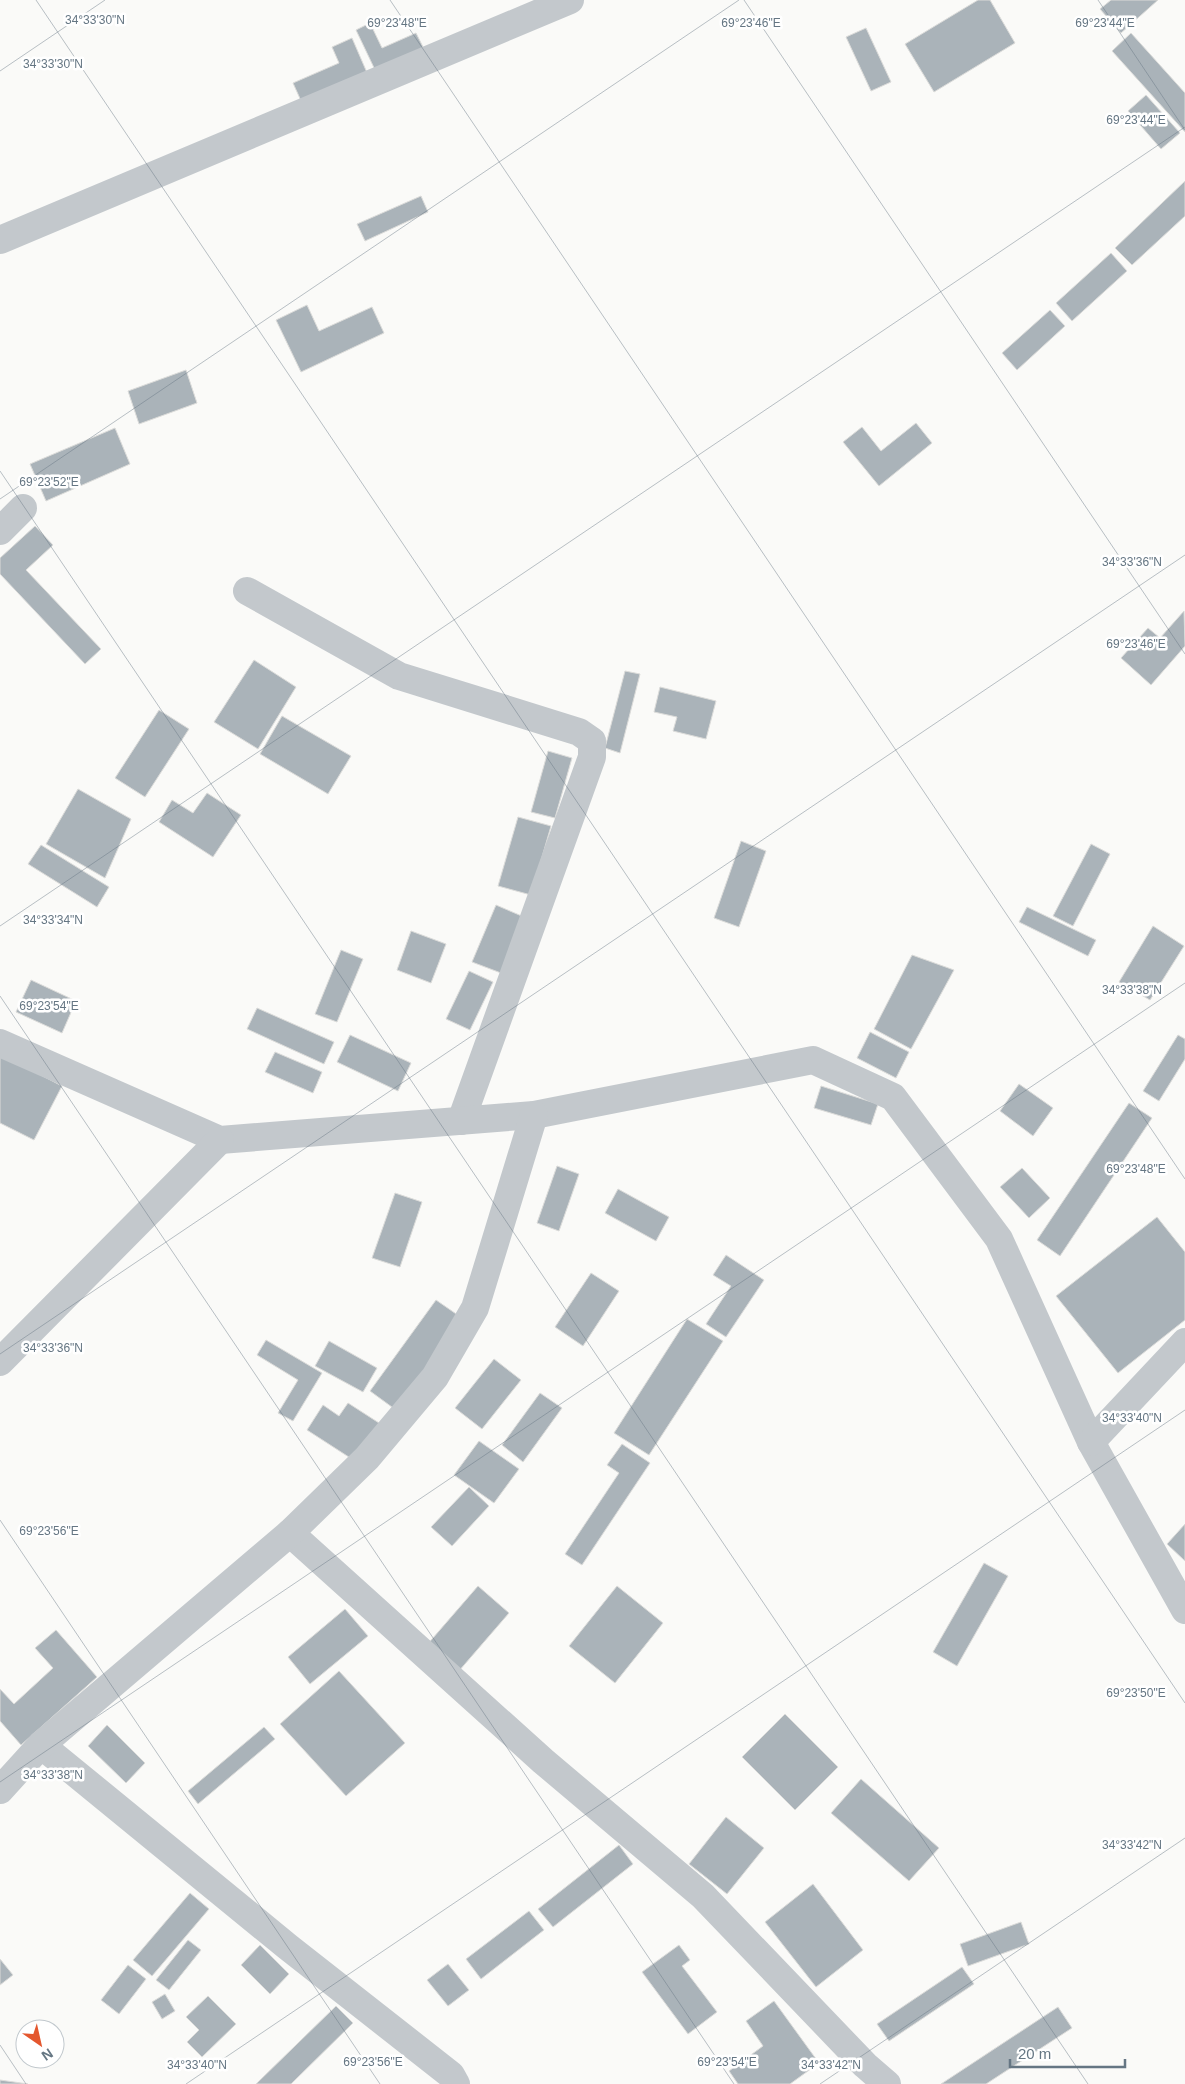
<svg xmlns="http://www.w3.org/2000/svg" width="1185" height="2084" font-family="Arial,sans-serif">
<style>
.building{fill:#aab3b9;stroke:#dcdcda}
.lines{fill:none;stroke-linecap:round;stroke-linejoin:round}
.minor{stroke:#c3c8cc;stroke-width:28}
.ticks{fill:none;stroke:#657683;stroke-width:1;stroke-opacity:0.45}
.ticks-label{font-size:12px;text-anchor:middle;fill:#657683;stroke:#fff;stroke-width:5;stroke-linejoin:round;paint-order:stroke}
</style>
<rect width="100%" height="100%" fill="#fafaf8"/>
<g class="building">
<polygon points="978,0 990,0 1015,43 934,92 905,44"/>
<polygon points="1111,0 1158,0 1121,33 1100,9"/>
<polygon points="370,23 382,48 416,33 425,51 377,74 356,30"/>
<polygon points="866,28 891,82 871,91 846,37"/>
<polygon points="1131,33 1185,93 1185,132 1112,51"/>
<polygon points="352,38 368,75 302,103 293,83 339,63 332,47"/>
<polygon points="1146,95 1180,133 1161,149 1128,111"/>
<polygon points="1185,181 1185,216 1132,265 1115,248"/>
<polygon points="421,196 428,212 365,241 357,224"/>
<polygon points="1111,253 1127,271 1072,321 1056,303"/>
<polygon points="307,305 319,331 372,307 384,333 301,372 276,320"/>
<polygon points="1050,310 1065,326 1017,370 1002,353"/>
<polygon points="186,370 197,403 139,424 128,391"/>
<polygon points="916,423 932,443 879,486 843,442 862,427 881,451"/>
<polygon points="115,428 130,464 46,501 30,464"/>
<polygon points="35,526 53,545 26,570 101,649 85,664 0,574 0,558"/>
<polygon points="1184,611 1185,646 1151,685 1121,658 1148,628 1160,638"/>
<polygon points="254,660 296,687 258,749 214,722"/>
<polygon points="625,671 640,674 620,753 605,748"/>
<polygon points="660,687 716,701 706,739 673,731 677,717 654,712"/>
<polygon points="159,710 189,729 145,797 115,778"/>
<polygon points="282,716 351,756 328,794 260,754"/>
<polygon points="548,751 572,758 555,818 531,812"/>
<polygon points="78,789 131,819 105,878 46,844"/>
<polygon points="207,793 241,815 213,857 159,822 172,800 193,813"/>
<polygon points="518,817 551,826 531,895 498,886"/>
<polygon points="741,841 766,851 739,927 714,918"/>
<polygon points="1091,844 1110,854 1073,926 1053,916"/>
<polygon points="41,845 109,887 97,907 28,864"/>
<polygon points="496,905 524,917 501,973 472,962"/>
<polygon points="1027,907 1096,940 1088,956 1019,922"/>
<polygon points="1153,926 1184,946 1150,1000 1119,982"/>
<polygon points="411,931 446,944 431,983 397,970"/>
<polygon points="341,950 363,959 337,1022 315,1014"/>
<polygon points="912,955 954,970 911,1049 874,1029"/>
<polygon points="469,971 493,982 470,1030 446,1019"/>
<polygon points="31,980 76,1001 62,1033 16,1012"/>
<polygon points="257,1008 334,1042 324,1064 247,1029"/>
<polygon points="870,1032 909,1052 896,1078 857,1058"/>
<polygon points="350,1035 411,1063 398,1091 337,1062"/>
<polygon points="1178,1035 1185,1039 1185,1059 1159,1101 1143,1091"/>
<polygon points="275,1052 322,1072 313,1093 265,1072"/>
<polygon points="0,1054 62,1086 34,1140 0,1123"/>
<polygon points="1019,1084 1053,1108 1033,1136 1000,1111"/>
<polygon points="821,1086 878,1104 871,1125 814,1108"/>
<polygon points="1129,1103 1152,1118 1060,1256 1037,1240"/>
<polygon points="557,1166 579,1174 559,1231 537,1223"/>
<polygon points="1022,1168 1050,1198 1029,1218 1000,1187"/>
<polygon points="618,1189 669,1217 656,1241 605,1213"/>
<polygon points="395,1193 422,1202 400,1267 372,1258"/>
<polygon points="1157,1217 1185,1252 1185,1320 1118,1373 1056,1296"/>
<polygon points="726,1255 764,1280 726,1337 706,1324 731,1286 713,1275"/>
<polygon points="591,1273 619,1291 583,1346 555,1327"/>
<polygon points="436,1300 462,1318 396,1410 370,1391"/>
<polygon points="687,1319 723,1341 649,1455 614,1433"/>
<polygon points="266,1340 322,1373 293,1421 278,1413 298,1380 257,1355"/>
<polygon points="329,1341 377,1368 363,1392 315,1366"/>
<polygon points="494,1359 521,1380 482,1429 455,1408"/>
<polygon points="540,1393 562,1408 523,1462 502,1445"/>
<polygon points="348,1403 379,1423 355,1461 307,1430 323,1405 339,1416"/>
<polygon points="479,1441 519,1469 494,1503 454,1475"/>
<polygon points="622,1444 650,1463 582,1565 565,1554 619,1473 607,1465"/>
<polygon points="469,1487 489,1506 452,1546 431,1527"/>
<polygon points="1185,1524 1185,1561 1167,1544"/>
<polygon points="984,1563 1008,1576 957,1666 933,1652"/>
<polygon points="478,1586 509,1613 458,1672 426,1646"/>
<polygon points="617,1586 663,1623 615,1683 569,1646"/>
<polygon points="345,1609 368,1636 310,1684 288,1657"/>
<polygon points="56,1630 97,1677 21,1745 0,1721 0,1689 14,1704 53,1668 35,1648"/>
<polygon points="339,1671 405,1743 346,1796 280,1724"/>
<polygon points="785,1714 838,1767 795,1810 742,1757"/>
<polygon points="107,1725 145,1763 126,1783 88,1746"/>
<polygon points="264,1727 275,1739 198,1804 188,1791"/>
<polygon points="861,1779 939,1848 909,1881 831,1813"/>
<polygon points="726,1817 764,1848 727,1894 689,1864"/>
<polygon points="619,1845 633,1864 553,1927 538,1909"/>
<polygon points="813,1884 863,1950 816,1987 765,1922"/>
<polygon points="190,1893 209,1909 152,1976 133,1960"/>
<polygon points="529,1911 544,1930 481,1979 466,1959"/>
<polygon points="1021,1922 1029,1944 968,1966 960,1944"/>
<polygon points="188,1940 201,1950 169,1990 156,1980"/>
<polygon points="260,1945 289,1974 270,1994 241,1965"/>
<polygon points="679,1945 690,1960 682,1966 717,2012 688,2034 642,1972"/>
<polygon points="0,1959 13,1975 0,1985"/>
<polygon points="448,1964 469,1990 448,2006 427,1980"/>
<polygon points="128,1965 146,1979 119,2014 101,2000"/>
<polygon points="962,1967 974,1984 889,2041 877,2024"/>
<polygon points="165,1994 175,2011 162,2019 152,2002"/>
<polygon points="208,1996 236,2024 202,2057 187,2042 199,2030 186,2017"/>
<polygon points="774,2001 819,2063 790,2084 738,2084 729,2071 763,2046 746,2021"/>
<polygon points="336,2006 353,2023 291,2084 256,2084"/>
<polygon points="1058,2007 1072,2028 986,2084 941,2084"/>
<polygon points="0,2080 28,2084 0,2084"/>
</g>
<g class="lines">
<g class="minor">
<polyline points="0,240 570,0"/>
<polyline points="0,531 23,508"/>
<polyline points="247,591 399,676 579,732 592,741 592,757 461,1121"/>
<polyline points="0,1043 220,1140 534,1115 813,1060 893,1097 999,1239 1091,1442 1185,1610"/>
<polyline points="0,1362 220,1140"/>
<polyline points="1091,1442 1185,1342"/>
<polyline points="290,1533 543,1761 703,1896 865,2065 887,2084"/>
<polyline points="41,1745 288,1947 451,2075 456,2084"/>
<polyline points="0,1790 41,1745 290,1533 367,1458 435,1377 475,1308 534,1115"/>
</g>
</g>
<path class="ticks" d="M36 0 1185 1703M390 0 1185 1179M744 0 1185 654M1098 0 1185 130M0 71 105 0M0 471 1088 2084M0 499 739 0M0 926 1185 127M0 996 734 2084M0 1354 1185 555M0 1520 380 2084M0 1782 1185 983M0 2045 26 2084M186 2084 1185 1410M820 2084 1185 1838"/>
<g class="ticks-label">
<text x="95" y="24">34°33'30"N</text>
<text x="751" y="27">69°23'46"E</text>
<text x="1105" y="27">69°23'44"E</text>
<text x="397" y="27">69°23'48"E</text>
<text x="53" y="68">34°33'30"N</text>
<text x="1136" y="124">69°23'44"E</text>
<text x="49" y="486">69°23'52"E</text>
<text x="1132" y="566">34°33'36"N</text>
<text x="1136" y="648">69°23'46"E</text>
<text x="53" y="924">34°33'34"N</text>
<text x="1132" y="994">34°33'38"N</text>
<text x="49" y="1010">69°23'54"E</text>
<text x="1136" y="1173">69°23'48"E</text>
<text x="53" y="1352">34°33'36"N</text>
<text x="1132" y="1422">34°33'40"N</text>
<text x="49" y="1535">69°23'56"E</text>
<text x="1136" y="1697">69°23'50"E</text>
<text x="53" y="1779">34°33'38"N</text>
<text x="1132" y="1849">34°33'42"N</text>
<text x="373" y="2066">69°23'56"E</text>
<text x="727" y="2066">69°23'54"E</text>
<text x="197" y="2069">34°33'40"N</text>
<text x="831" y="2069">34°33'42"N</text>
</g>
<g transform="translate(40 2044) rotate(146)"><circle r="24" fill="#ffffff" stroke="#c1c8cd"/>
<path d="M0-4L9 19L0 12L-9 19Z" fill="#e4572e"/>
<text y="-8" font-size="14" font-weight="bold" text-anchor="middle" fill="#657683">N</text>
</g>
<path d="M1010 2059v8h115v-8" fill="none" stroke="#657683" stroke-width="2.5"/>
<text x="1018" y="2059" font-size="15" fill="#657683" stroke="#ffffff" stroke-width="4" paint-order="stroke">20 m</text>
</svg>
